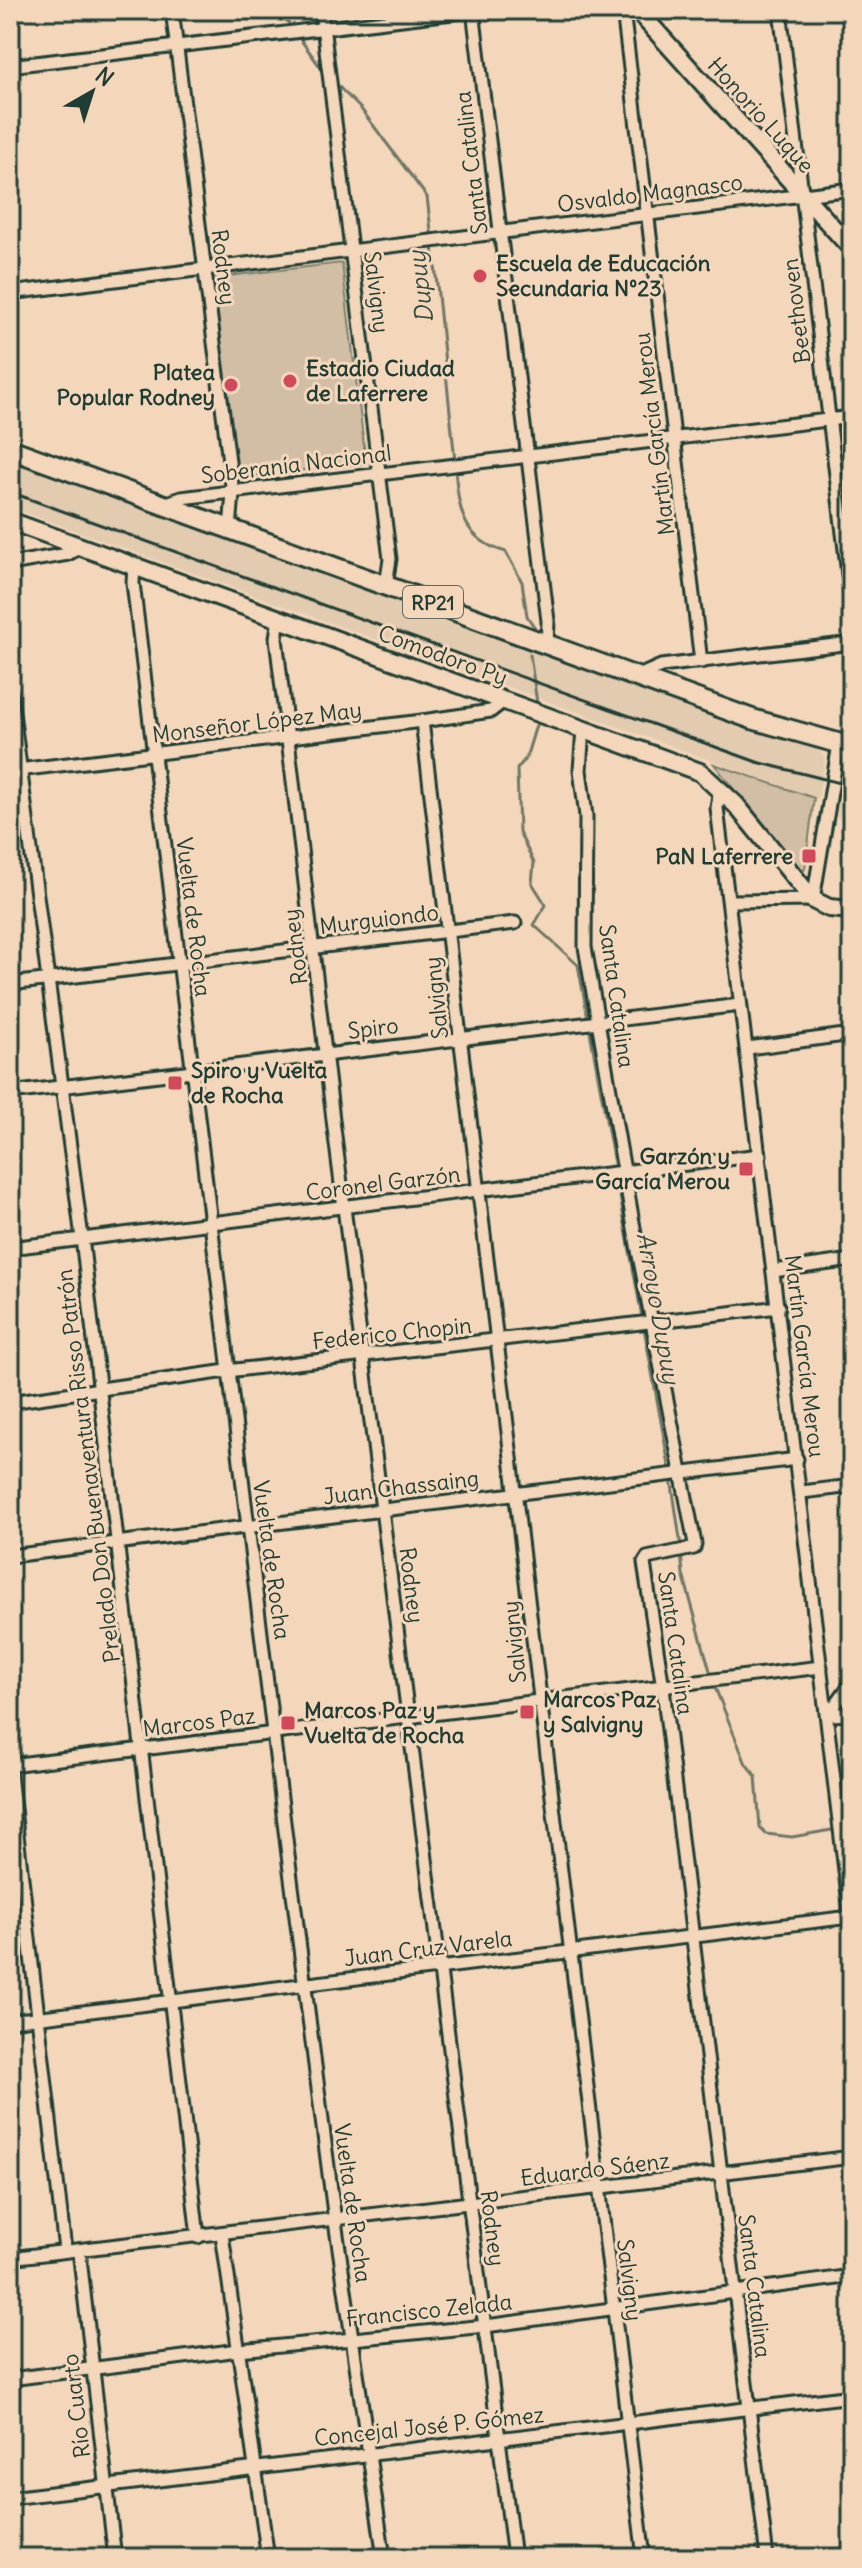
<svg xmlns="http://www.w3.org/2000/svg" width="862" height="2568" font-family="Delius,sans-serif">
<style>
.built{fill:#e3cbb0}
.green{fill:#d2bea4;stroke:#787e6c;stroke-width:2}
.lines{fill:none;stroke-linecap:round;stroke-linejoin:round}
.stream{stroke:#6e7766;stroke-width:3}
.street-casing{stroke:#1f3d34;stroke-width:17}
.secondary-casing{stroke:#1f3d34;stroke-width:22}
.primary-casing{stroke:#1f3d34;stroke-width:24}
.street{stroke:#f4d7ba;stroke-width:11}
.secondary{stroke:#f4d7ba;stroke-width:16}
.primary{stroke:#f4d7ba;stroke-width:18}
.rail{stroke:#1f3d34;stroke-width:3}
.poi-dot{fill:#d1495b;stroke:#f4d7ba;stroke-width:3}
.labels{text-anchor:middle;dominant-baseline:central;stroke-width:6;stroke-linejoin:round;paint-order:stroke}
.shield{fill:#f4d7ba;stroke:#5f6b5c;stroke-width:2}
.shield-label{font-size:20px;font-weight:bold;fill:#1f3d34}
.street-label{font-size:22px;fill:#1f3d34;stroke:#f4d7ba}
.poi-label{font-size:22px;font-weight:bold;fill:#1f3d34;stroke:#f4d7ba;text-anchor:start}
.water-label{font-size:24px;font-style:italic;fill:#334b40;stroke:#f4d7ba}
</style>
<rect width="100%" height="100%" fill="#f4d7ba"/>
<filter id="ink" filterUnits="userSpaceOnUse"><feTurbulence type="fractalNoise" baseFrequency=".0125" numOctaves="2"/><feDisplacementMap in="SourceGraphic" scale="16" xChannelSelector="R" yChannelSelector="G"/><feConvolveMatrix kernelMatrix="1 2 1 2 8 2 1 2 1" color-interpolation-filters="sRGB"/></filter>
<g filter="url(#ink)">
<g class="built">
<polygon points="10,457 816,748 825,758 818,799 10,507"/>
<polygon points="845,755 852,756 852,819 834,817 840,763"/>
</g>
<g class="green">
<polygon points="342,263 366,463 235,478 211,278"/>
<polygon points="714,764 814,798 805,869 800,873"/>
</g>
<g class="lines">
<g class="stream">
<polyline points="280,10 291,27"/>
<polyline points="298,36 324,72"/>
<polyline points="335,83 361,109 427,197 432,239"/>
<polyline points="433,246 455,461"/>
<path d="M455 469C459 510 462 540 506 552L522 582 527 616 535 628"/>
<polyline points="530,655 537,703"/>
<polyline points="537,722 526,758 517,769 519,832 534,863 532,883 546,905 534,925 578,965 588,1018"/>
<polyline points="589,1026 670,1471"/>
<polyline points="671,1478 681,1546"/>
<polyline points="681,1553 683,1574 712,1678"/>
<polyline points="714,1685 746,1764 756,1776 760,1828 766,1834 792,1837 837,1829"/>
</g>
<g class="street-casing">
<g id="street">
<polyline points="172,10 233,493 230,529"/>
<polyline points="321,10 390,559 386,585"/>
<polyline points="473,10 548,621 547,645"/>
<polyline points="623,10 701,662"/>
<polyline points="780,10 852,608"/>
<polyline points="10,66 477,10"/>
<polyline points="10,293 852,189"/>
<polyline points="164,504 181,498 852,417"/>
<polyline points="10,564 68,554 82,546"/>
<polyline points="134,566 133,583 288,1855 335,2221 384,2558"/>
<polyline points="279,618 276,638 334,1128 514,2558"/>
<polyline points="636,677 661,666 852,643"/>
<polyline points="10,690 82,1238 198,2237"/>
<polyline points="422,721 644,2558"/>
<polyline points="583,729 580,770 586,816 585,947 637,1245 695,1544 694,1548 647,1558 644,1563 663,1688 767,2558"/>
<polyline points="10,771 422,721 491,711 505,700"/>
<polyline points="720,788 717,808 852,1929"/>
<polyline points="731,901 813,900 839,744"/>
<polyline points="10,984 515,923"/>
<polyline points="748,1048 852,1034"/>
<polyline points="10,1093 740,1005"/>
<polyline points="10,1248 760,1155"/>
<polyline points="773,1271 852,1260"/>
<polyline points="10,1402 227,1371 779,1307"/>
<polyline points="802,1492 852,1486"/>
<polyline points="10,1556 797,1459"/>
<polyline points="828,1715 852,1682"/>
<polyline points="828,1715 852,1714"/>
<polyline points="10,1765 821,1667"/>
<polyline points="10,1774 65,2250"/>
<polyline points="10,2021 850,1917"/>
<polyline points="222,2234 268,2558"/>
<polyline points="79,2250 115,2558"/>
<polyline points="10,2258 852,2157"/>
<polyline points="10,2379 239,2350 486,2326 852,2276"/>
<polyline points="10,2498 852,2396"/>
</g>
</g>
<g class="secondary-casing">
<g id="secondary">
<polyline points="637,10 852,249"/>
<polyline points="10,521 700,772 736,805 813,900 829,908 852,910"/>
</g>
</g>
<g class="primary-casing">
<polyline id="primary" points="10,449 752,719 852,747"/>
</g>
<use href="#street" class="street"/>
<use href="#secondary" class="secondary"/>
<use href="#primary" class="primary"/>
<polyline class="rail" points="10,492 757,762 852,786"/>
</g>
</g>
<g class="poi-dot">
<circle cx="480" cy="276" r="8"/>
<circle cx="290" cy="381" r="8"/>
<circle cx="231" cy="385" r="8"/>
<rect x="801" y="848" width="16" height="16" rx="4"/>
<rect x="167" y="1075" width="16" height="16" rx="4"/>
<rect x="738" y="1161" width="16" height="16" rx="4"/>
<rect x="519" y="1704" width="16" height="16" rx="4"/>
<rect x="280" y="1715" width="16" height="16" rx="4"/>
</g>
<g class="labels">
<rect class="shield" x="403" y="586" width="60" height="32" rx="6"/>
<g class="shield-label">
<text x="433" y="602">RP21</text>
</g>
<g class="street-label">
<text transform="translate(761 115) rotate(48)">Honorio Luque</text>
<text transform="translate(471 163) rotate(-97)">Santa Catalina</text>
<text transform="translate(650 193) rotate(-7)">Osvaldo Magnasco</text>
<text transform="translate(224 267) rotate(83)">Rodney</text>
<text transform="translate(377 292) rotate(83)">Salvigny</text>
<text transform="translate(796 311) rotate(-97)">Beethoven</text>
<text transform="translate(654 434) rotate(-97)">Martín García Merou</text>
<text transform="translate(296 464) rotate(-7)">Soberanía Nacional</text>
<text transform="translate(443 655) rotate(20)">Comodoro Py</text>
<text transform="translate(257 722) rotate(-7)">Monseñor López May</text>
<text transform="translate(194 917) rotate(83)">Vuelta de Rocha</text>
<text transform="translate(379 919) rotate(-7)">Murguiondo</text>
<text transform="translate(295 947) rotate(-97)">Rodney</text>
<text transform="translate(617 996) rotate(82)">Santa Catalina</text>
<text transform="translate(436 998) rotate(-96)">Salvigny</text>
<text transform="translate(373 1028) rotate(-7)">Spiro</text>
<text transform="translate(383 1183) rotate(-7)">Coronel Garzón</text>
<text transform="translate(392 1333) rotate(-6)">Federico Chopin</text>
<text transform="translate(805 1356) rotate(83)">Martín García Merou</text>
<text transform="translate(88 1466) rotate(-97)">Prelado Don Buenaventura Risso Patrón</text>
<text transform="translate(401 1487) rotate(-7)">Juan Chassaing</text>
<text transform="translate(272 1560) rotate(82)">Vuelta de Rocha</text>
<text transform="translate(412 1585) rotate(83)">Rodney</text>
<text transform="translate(514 1642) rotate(-96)">Salvigny</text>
<text transform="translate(676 1643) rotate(82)">Santa Catalina</text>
<text transform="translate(199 1722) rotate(-7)">Marcos Paz</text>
<text transform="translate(428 1948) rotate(-7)">Juan Cruz Varela</text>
<text transform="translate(595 2169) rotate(-7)">Eduardo Sáenz</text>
<text transform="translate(353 2203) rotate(82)">Vuelta de Rocha</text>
<text transform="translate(493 2228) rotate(83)">Rodney</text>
<text transform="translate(630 2280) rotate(83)">Salvigny</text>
<text transform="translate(755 2286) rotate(83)">Santa Catalina</text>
<text transform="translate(429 2310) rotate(-6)">Francisco Zelada</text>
<text transform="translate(76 2406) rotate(-97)">Río Cuarto</text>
<text transform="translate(429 2426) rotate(-6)">Concejal José P. Gómez</text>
</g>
<g class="poi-label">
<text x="496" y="263">Escuela de Educación<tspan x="496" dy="25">Secundaria Nº23</tspan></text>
<text x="306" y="368">Estadio Ciudad<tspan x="306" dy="25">de Laferrere</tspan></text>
<text x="215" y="372" text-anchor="end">Platea<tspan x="215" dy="25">Popular Rodney</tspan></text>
<text x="793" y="856" text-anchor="end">PaN Laferrere</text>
<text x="191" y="1070">Spiro y Vuelta<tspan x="191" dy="25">de Rocha</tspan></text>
<text x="730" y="1156" text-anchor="end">Garzón y<tspan x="730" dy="25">García Merou</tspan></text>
<text x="543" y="1699">Marcos Paz<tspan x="543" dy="25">y Salvigny</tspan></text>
<text x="304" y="1710">Marcos Paz y<tspan x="304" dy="25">Vuelta de Rocha</tspan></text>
</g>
<g class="water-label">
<text transform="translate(420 287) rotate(-97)">Dupuy</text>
<text transform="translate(659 1308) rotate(80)">Arroyo Dupuy</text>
</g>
</g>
<rect width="862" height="2568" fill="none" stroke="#f4d7ba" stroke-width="40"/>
<rect x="20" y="20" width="822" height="2528" fill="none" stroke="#1f3d34" stroke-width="3" filter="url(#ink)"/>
<g transform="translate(92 92) rotate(39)" stroke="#f4d7ba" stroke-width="6" paint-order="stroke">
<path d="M0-6L14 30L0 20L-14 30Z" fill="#1f3d34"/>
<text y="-12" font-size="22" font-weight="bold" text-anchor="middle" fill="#1f3d34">N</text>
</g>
</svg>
